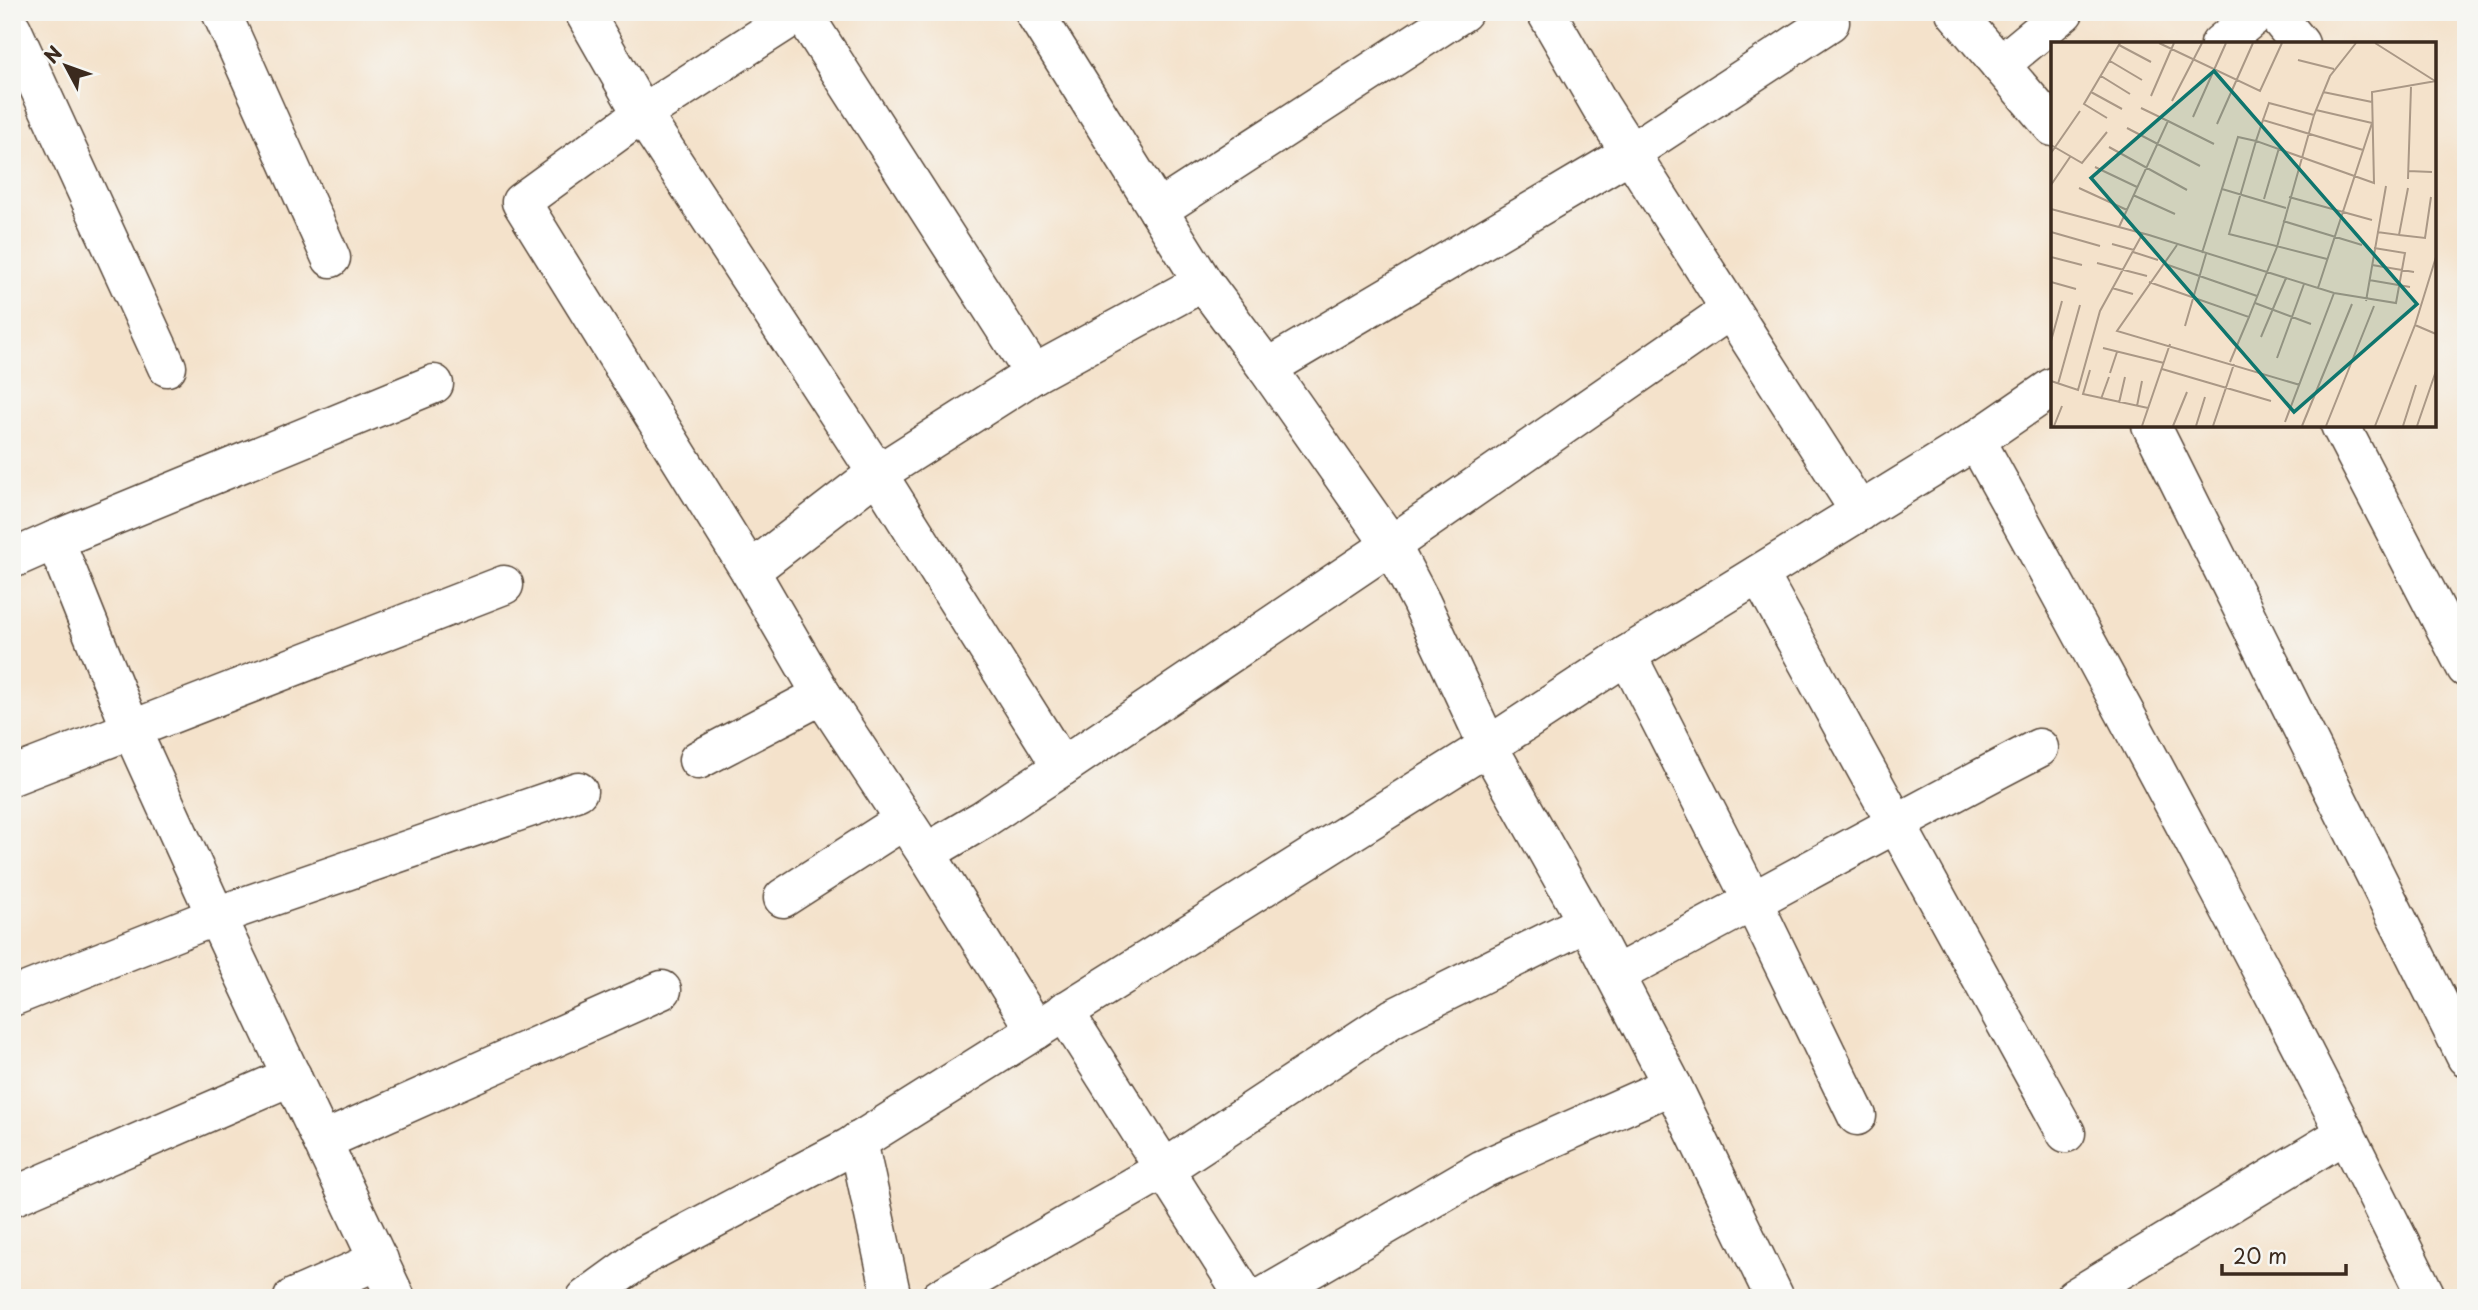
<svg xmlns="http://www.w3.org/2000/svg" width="2478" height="1310" font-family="'Playpen Sans',sans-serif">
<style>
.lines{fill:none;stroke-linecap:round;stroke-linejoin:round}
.street-casing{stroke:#574638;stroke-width:41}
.street{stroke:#fff;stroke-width:38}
.inset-road{fill:none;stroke:#aa9886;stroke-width:2}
.view{fill:#0f766e;fill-opacity:0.15;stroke:#0f766e;stroke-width:3.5}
.inset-edge{fill:none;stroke:#3b2a1e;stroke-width:3.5}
</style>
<rect width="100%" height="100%" fill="#f6f6f2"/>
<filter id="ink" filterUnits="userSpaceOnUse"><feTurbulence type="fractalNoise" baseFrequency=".0143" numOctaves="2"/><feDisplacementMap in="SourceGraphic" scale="14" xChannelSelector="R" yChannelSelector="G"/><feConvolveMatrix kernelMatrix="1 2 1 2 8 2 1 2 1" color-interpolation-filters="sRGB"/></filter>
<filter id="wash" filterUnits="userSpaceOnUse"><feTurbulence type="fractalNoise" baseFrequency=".00686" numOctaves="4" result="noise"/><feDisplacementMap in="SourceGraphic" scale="28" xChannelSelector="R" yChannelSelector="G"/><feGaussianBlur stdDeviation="1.57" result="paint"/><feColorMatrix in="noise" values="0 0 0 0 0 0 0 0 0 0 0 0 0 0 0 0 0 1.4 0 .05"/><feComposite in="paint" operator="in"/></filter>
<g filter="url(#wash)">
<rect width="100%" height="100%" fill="#f4e2cb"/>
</g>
<g filter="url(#ink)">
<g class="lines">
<g class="street-casing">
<g id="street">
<polyline points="221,12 331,258"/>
<polyline points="584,12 642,114 800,12"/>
<polyline points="802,12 1034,374"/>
<polyline points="1034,12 1203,282 1267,368 1391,545 1421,602 1488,746 1587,922 1672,1085"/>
<polyline points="1546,12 1601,107 1860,512"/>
<polyline points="1955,12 2053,127"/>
<polyline points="2274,12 2300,44"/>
<polyline points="12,29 167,367"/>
<polyline points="2220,44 2259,12"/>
<polyline points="2000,65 2064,12"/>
<polyline points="1158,210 1463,12"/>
<polyline points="1267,368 1630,153 1830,22"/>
<polyline points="2151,425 2466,1057"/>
<polyline points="2340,425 2466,668"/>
<path d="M1976 440C2132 723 2285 1007 2427 1298"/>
<polyline points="55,540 434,384"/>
<polyline points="12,559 55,540 131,729 216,916 396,1298"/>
<polyline points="750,571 877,473 882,471 1034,374 1203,282"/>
<polyline points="1759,574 2066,1133"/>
<polyline points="1627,655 1753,902 1857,1116"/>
<polyline points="698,760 822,695"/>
<polyline points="12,776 504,585"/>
<polyline points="926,853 982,820 1062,767"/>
<polyline points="783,898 904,820"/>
<path d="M1615 975C1757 900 1896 822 2039 748"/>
<polyline points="12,997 216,916 578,791"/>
<polyline points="1064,1011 1246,1298"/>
<polyline points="1036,1030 926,853 822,695 750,571 521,202 642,114 877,473 1062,767 1391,545 1730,310"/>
<polyline points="323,1141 662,990"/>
<polyline points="858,1141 892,1298"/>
<polyline points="12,1197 292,1076"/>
<polyline points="293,1298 379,1260"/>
<polyline points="586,1298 645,1255 848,1148 1488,746 1627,655 1976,440 2053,387"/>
<polyline points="940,1298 1164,1169 1393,1018 1587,922"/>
<polyline points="1261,1298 1483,1169 1672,1085 1775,1298"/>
<polyline points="2074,1298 2346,1133"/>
</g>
</g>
<use href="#street" class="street"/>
</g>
</g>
<g transform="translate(2051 42)">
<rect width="385" height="385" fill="#f4e2cb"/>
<path class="inset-road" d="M108 1 209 49 231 1M324 1 384 39M68 3 100 20M247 18 283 27M59 19 91 38M50 34 79 52M40 50 71 67M272 50 321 60M100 54 123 1M121 59 151 1M265 68 321 81 267 246M142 75 175 1M56 76 33 62 69 1M212 78 218 61 263 73M117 79 163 102M166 82 202 1M76 86 149 124M0 103 31 121 56 90M58 105 136 148M312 108 212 78 205 99 323 141 321 50 385 39M0 111 29 69M44 125 86 145M357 129 381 130M357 137 360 45M0 143 19 115M28 146 76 168M171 147 235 166M82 153 124 172M238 155 321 178M213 157 228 106M0 167 98 193 283 251 345 261 354 211 323 206M232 179 311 203M68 185 117 79 90 66M0 190 49 204M326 190 348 193 357 146M348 193 374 196 380 155M61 202 83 208M126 203 66 289 249 343M82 210 107 218M151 211 187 95 205 99 178 192 276 217M0 215 31 223M46 221 96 234M117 223 206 254M321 223 363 230M318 238 359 245M0 240 25 247M98 240 198 275 179 320M61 246 82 252M315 259 335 144M204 261 260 282M198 275 226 205 263 73 279 34 305 1M364 283 385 292M134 284 155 212M210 295 235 236M0 299 11 259M52 306 113 321M226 316 253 242M111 327 220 359M39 328 32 352 97 366M59 331 66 310M0 339 27 348 49 269 92 191M7 342 29 263M50 357 58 335M68 361 74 335M86 364 91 339M234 380 283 251M3 384 11 364M91 384 119 302M122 384 136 350M145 384 154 355M162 384 183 322M251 384 301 262M275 384 323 264M324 384 364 283 385 215M352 384 365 343M366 384 385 329"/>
<path class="view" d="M163 29 366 262 243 370 40 136Z"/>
<rect width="385" height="385" class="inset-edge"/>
</g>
<rect width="2478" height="1310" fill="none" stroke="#f6f6f2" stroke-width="42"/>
<g transform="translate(66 66) rotate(311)" stroke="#f6f6f2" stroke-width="5" paint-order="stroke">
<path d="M0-5L12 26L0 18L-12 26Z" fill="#3b2a1e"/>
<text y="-10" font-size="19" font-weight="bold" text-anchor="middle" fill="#3b2a1e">N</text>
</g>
<path d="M2222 1264v10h124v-10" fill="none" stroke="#3b2a1e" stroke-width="3.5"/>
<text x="2233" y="1264" font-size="21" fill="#3b2a1e" stroke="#f6f6f2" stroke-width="5" paint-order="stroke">20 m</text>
</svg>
